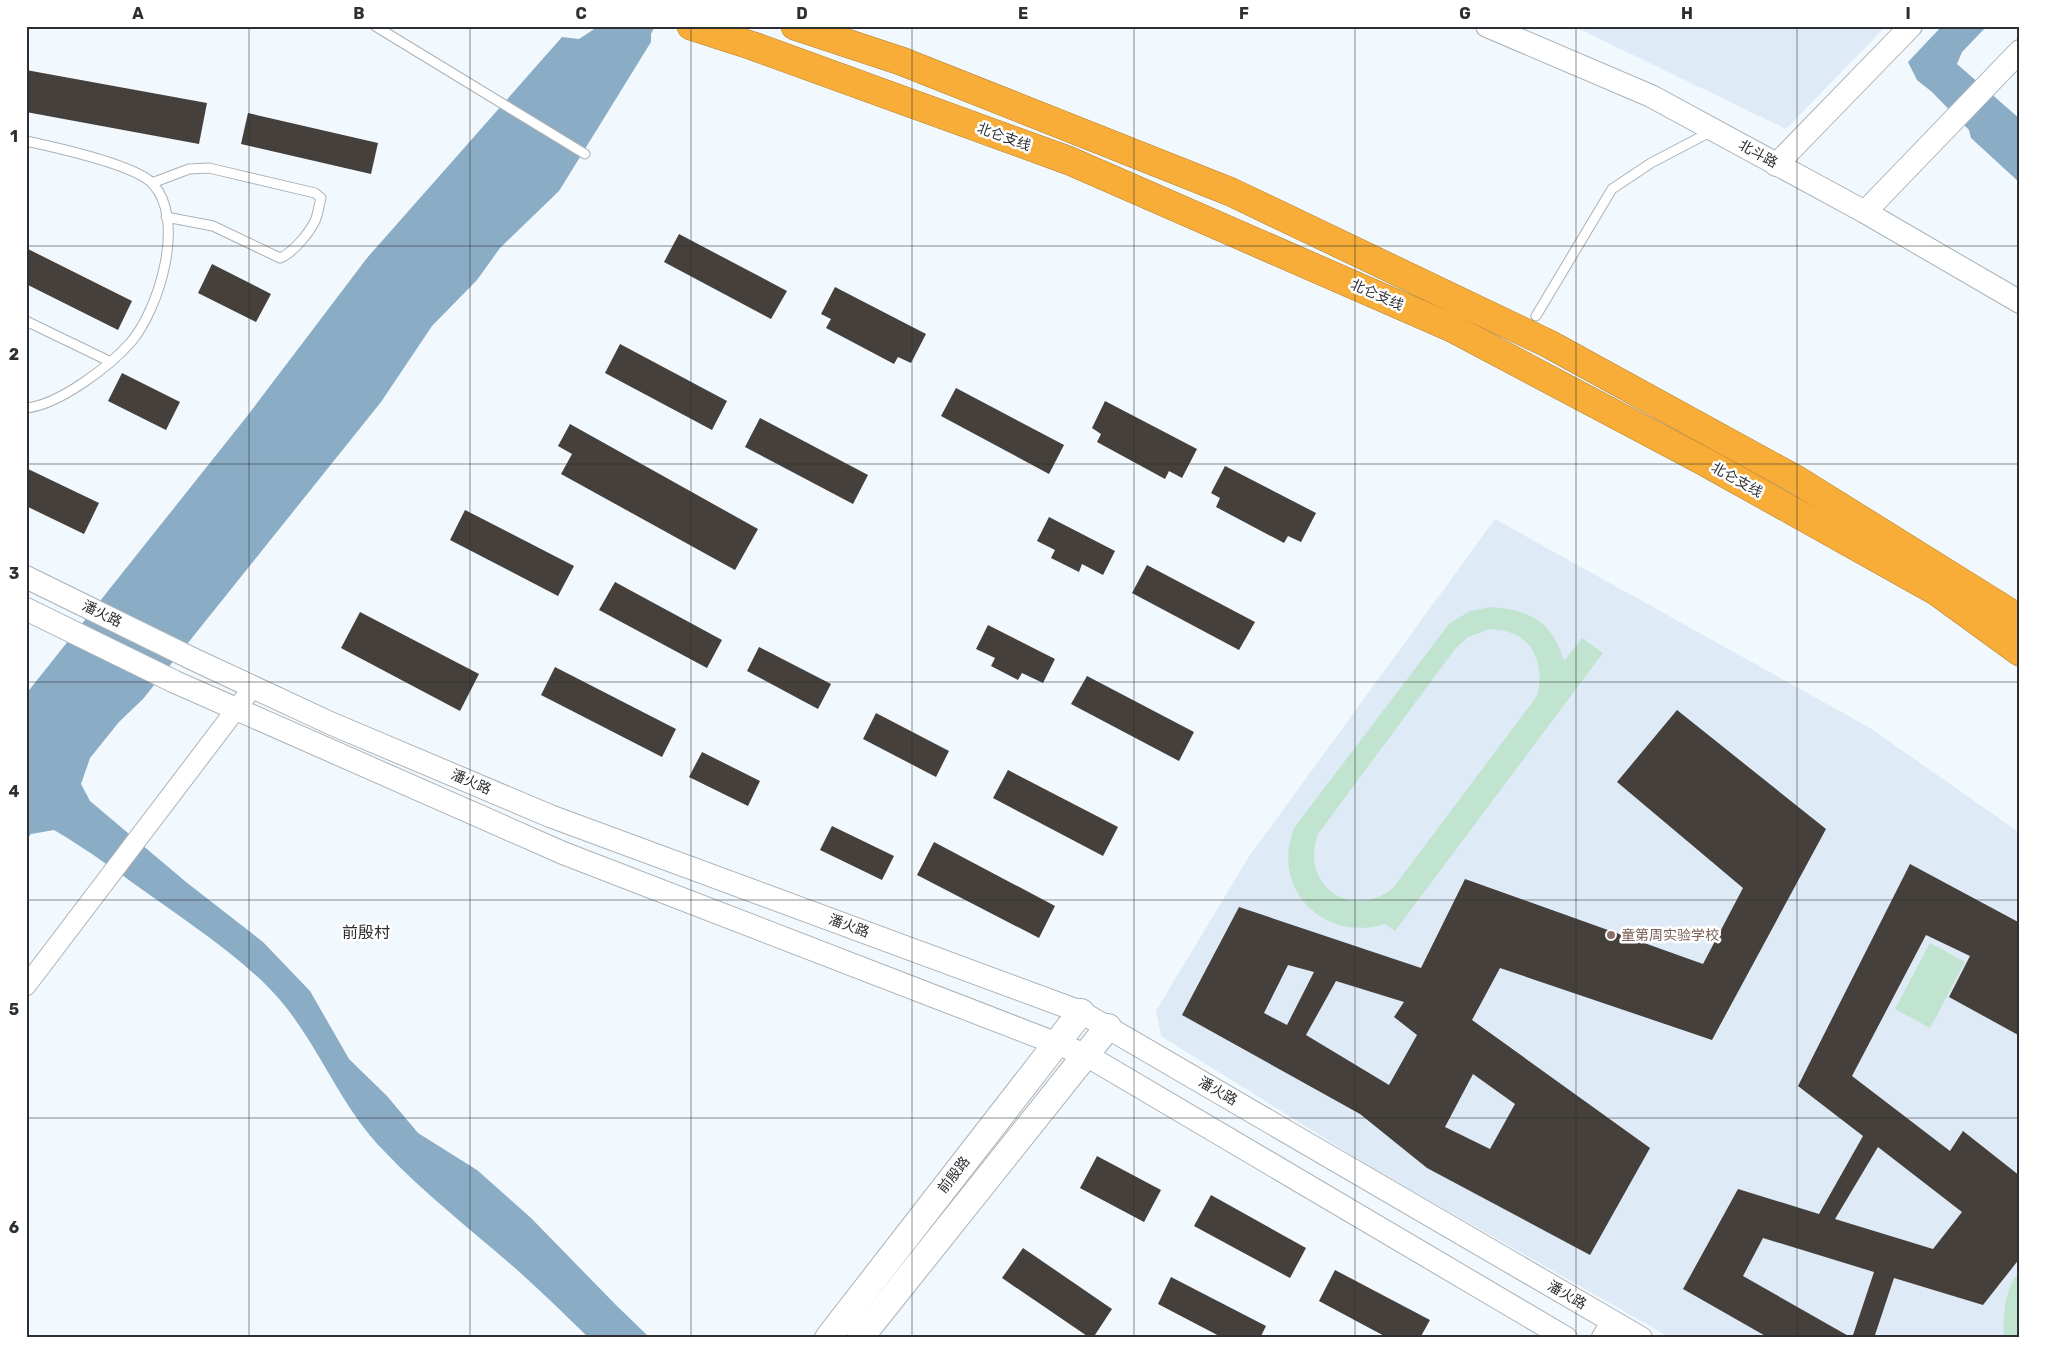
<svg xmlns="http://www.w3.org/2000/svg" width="2046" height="1364" font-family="Rubik,'Noto Sans SC',sans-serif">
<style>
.built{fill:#deeaf5}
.green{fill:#c0e4cf;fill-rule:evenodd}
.water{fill:#8aacc5}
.building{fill:#45403b;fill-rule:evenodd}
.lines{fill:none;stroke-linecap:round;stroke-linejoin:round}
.service-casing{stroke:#abb2b7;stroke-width:11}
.minor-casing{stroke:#abb2b7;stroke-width:21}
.tertiary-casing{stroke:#abb2b7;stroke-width:24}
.secondary-casing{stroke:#abb2b7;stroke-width:28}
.motorway-casing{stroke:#b08136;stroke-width:29}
.service{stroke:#fff;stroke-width:9}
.minor{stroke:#fff;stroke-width:19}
.tertiary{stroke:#fff;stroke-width:22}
.secondary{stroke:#fff;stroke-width:26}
.motorway{stroke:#f7ad38;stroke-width:28}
.grid{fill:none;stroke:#2d2f32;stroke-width:1;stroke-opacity:0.55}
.education-dot{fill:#8d6e63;stroke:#fff;stroke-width:2}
.labels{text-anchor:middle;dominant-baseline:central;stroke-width:5;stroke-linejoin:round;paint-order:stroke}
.street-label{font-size:14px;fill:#2d2f32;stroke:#fff}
.education-label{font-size:14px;fill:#785e54;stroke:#fff;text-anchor:start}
.quarter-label{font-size:16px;fill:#2d2f32;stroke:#fff}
.neatline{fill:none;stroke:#2d2f32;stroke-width:2}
.grid-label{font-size:16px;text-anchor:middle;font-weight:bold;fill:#2d2f32}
</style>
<rect width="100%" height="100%" fill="#f1f8fe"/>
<g class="built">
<polygon points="1573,26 1886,26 1786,129"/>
<polygon points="1495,519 1870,728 2020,833 2020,1338 1671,1338 1374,1169 1161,1036 1156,1011 1248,858"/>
</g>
<g class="green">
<path d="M1491 607C1531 610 1552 622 1564 661L1582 638 1603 653 1395 931 1385 924C1324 943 1270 889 1294 828L1449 624 1470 611ZM1489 629C1495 630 1503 630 1509 632 1537 641 1544 670 1537 696L1393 888C1351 922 1299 884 1318 834L1455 649 1468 637Z"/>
<polygon points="1930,943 1965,962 1930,1028 1895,1009"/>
<path d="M2020 1270V1338H2004C2003 1313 2004 1291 2020 1270Z"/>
</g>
<g class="water">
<path d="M599 26H655L651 34V42L559 191 500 248 477 280 432 326 381 402 143 699 119 722 90 758 81 784 90 801 186 882 263 942 310 991 349 1059 387 1096 418 1133 477 1170 531 1218 616 1305 650 1338H589C564 1314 540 1290 515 1268 471 1230 425 1194 385 1152 341 1108 320 1047 280 1000 245 960 200 931 157 900 123 876 90 851 54 830L31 834 26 840V694L248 415 367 258 562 37 579 39Z"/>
<polygon points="1942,26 1987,26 1962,52 1957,64 2020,119 2020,183 1971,138 1969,130 1932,92 1917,80 1908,62"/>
</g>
<g class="building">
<polygon points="26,70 207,103 199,144 26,112"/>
<polygon points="248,113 378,143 371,174 241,144"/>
<polygon points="679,234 787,291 771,319 664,262"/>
<polygon points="26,248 132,301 118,330 26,284"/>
<polygon points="212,264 271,294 256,322 198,293"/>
<polygon points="835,287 926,334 911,363 898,357 894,364 826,328 831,319 821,314"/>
<polygon points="620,344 727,401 712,430 605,373"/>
<polygon points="122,373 180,402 166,430 108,401"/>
<polygon points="956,388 1064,445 1049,474 941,416"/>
<polygon points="1105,401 1197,449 1182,478 1169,471 1165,479 1097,442 1101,434 1092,428"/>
<polygon points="760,418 868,475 853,504 745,447"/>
<polygon points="570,424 758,529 735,570 561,474 572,454 558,446"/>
<polygon points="1225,466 1316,513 1301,542 1288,536 1284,543 1216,507 1220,498 1211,493"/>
<polygon points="26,468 99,503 84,534 26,506"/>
<polygon points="465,510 574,566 558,596 450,540"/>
<polygon points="1049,517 1115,551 1103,575 1082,564 1079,572 1051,558 1055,550 1037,541"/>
<polygon points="1147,565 1255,622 1239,650 1132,593"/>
<polygon points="615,582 722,640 707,668 599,610"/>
<polygon points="360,612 479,674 460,711 341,648"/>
<polygon points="988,625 1055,659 1043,683 1022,673 1018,680 991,666 995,658 976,649"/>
<polygon points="759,647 831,684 818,709 747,671"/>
<polygon points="555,667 676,729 662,757 541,695"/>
<polygon points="1087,676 1194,732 1179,761 1071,704"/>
<path d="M1677 710 1826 829 1712 1040 1500 968 1472 1020 1650 1148 1590 1255 1427 1168 1360 1114 1182 1015 1239 907 1421 968 1465 879 1703 964 1743 888 1617 782ZM1288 965 1314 972 1287 1025 1264 1013ZM1336 981 1404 1002 1394 1017 1417 1035 1389 1085 1306 1035ZM1473 1074 1515 1104 1490 1149 1445 1127Z"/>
<polygon points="876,713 949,751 936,777 863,739"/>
<polygon points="702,752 760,781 748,806 689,777"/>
<polygon points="1008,770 1118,827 1103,856 993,798"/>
<polygon points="832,826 894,856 882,880 820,850"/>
<polygon points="934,842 1055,906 1039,938 917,875"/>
<path d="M1910 864 2020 923V1036L1949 997 1970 956 1926 935 1852 1076 1950 1151 1963 1131 2020 1176V1258L1983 1305 1894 1278 1874 1338H1852L1874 1272 1763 1238 1743 1276 1852 1338H1769L1683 1289 1738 1189 1819 1214 1863 1136 1798 1086ZM1878 1147 1962 1212 1933 1249 1835 1219Z"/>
<polygon points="1097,1156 1161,1190 1144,1222 1080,1188"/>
<polygon points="1211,1195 1306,1248 1290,1278 1194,1226"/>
<polygon points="1023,1248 1112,1309 1093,1338 1090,1338 1002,1278"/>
<polygon points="1335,1270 1430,1320 1420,1338 1388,1338 1319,1301"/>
<polygon points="1171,1277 1266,1326 1260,1338 1223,1338 1158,1304"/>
</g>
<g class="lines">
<g class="service-casing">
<g id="service">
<polyline points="375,26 585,154"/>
<path d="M26 141C54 147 133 164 152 183 187 219 159 309 131 342 110 366 59 405 26 408"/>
<path d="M152 183 189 169 209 168 315 193 321 198C319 205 318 214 315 221 309 233 293 253 280 258L213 226 166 217"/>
<polyline points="1536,316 1612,189 1651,163 1712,131"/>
<polyline points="26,321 109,361"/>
</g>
</g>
<g class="minor-casing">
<g id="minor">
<polyline points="26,986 253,687"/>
<polyline points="1601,1338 1611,1321"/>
</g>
</g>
<g class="tertiary-casing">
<g id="tertiary">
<polyline points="1487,26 1651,96 1865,212 2020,302"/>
<polyline points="1776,165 1911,26"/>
<polyline points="1865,212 2020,51"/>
<polyline points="26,577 195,660 330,723 550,816 1081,1012 1641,1338"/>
<polyline points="26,609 175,682 563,853 1086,1055 1566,1338"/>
</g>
</g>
<g class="secondary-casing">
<g id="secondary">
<polyline points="828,1338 1081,1012"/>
<polyline points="860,1338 1108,1027"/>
</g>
</g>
<g class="motorway-casing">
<g id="motorway">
<polyline points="691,26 753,46 1070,161 1452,328 1705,462 1936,591 2020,652"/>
<polyline points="795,26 901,61 1231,192 1549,344 1797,480 2020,619"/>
</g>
</g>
<use href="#service" class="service"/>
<use href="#minor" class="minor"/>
<use href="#tertiary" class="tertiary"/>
<use href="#secondary" class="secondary"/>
<use href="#motorway" class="motorway"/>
</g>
<path class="grid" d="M249 26V1338M470 26V1338M691 26V1338M912 26V1338M1134 26V1338M1355 26V1338M1576 26V1338M1797 26V1338M26 246H2020M26 464H2020M26 682H2020M26 900H2020M26 1118H2020"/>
<circle class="education-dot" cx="1611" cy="935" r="5"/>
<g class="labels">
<g class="street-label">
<text transform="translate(1004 137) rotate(20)">北仑支线</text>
<text transform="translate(1758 154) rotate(29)">北斗路</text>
<text transform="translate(1377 295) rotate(24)">北仑支线</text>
<text transform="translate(1737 480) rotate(29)">北仑支线</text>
<text transform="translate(102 614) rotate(26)">潘火路</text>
<text transform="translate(471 782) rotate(23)">潘火路</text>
<text transform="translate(849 926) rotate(20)">潘火路</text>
<text transform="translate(1218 1091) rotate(30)">潘火路</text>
<text transform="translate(954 1175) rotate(-52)">前殷路</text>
<text transform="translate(1567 1295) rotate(30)">潘火路</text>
</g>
<g class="education-label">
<text x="1621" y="935">童第周实验学校</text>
</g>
<g class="quarter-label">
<text x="366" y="932">前殷村</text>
</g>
</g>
<rect width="2046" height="1364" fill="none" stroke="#ffffff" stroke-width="55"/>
<rect x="28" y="28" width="1990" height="1308" class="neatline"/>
<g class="grid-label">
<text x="138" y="19">A</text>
<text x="359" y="19">B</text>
<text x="581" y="19">C</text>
<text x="802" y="19">D</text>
<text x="1023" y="19">E</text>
<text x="1244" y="19">F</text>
<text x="1465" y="19">G</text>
<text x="1687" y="19">H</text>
<text x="1908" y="19">I</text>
<text x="14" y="142">1</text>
<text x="14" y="360">2</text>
<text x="14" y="579">3</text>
<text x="14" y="797">4</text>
<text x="14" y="1015">5</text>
<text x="14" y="1233">6</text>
</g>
</svg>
